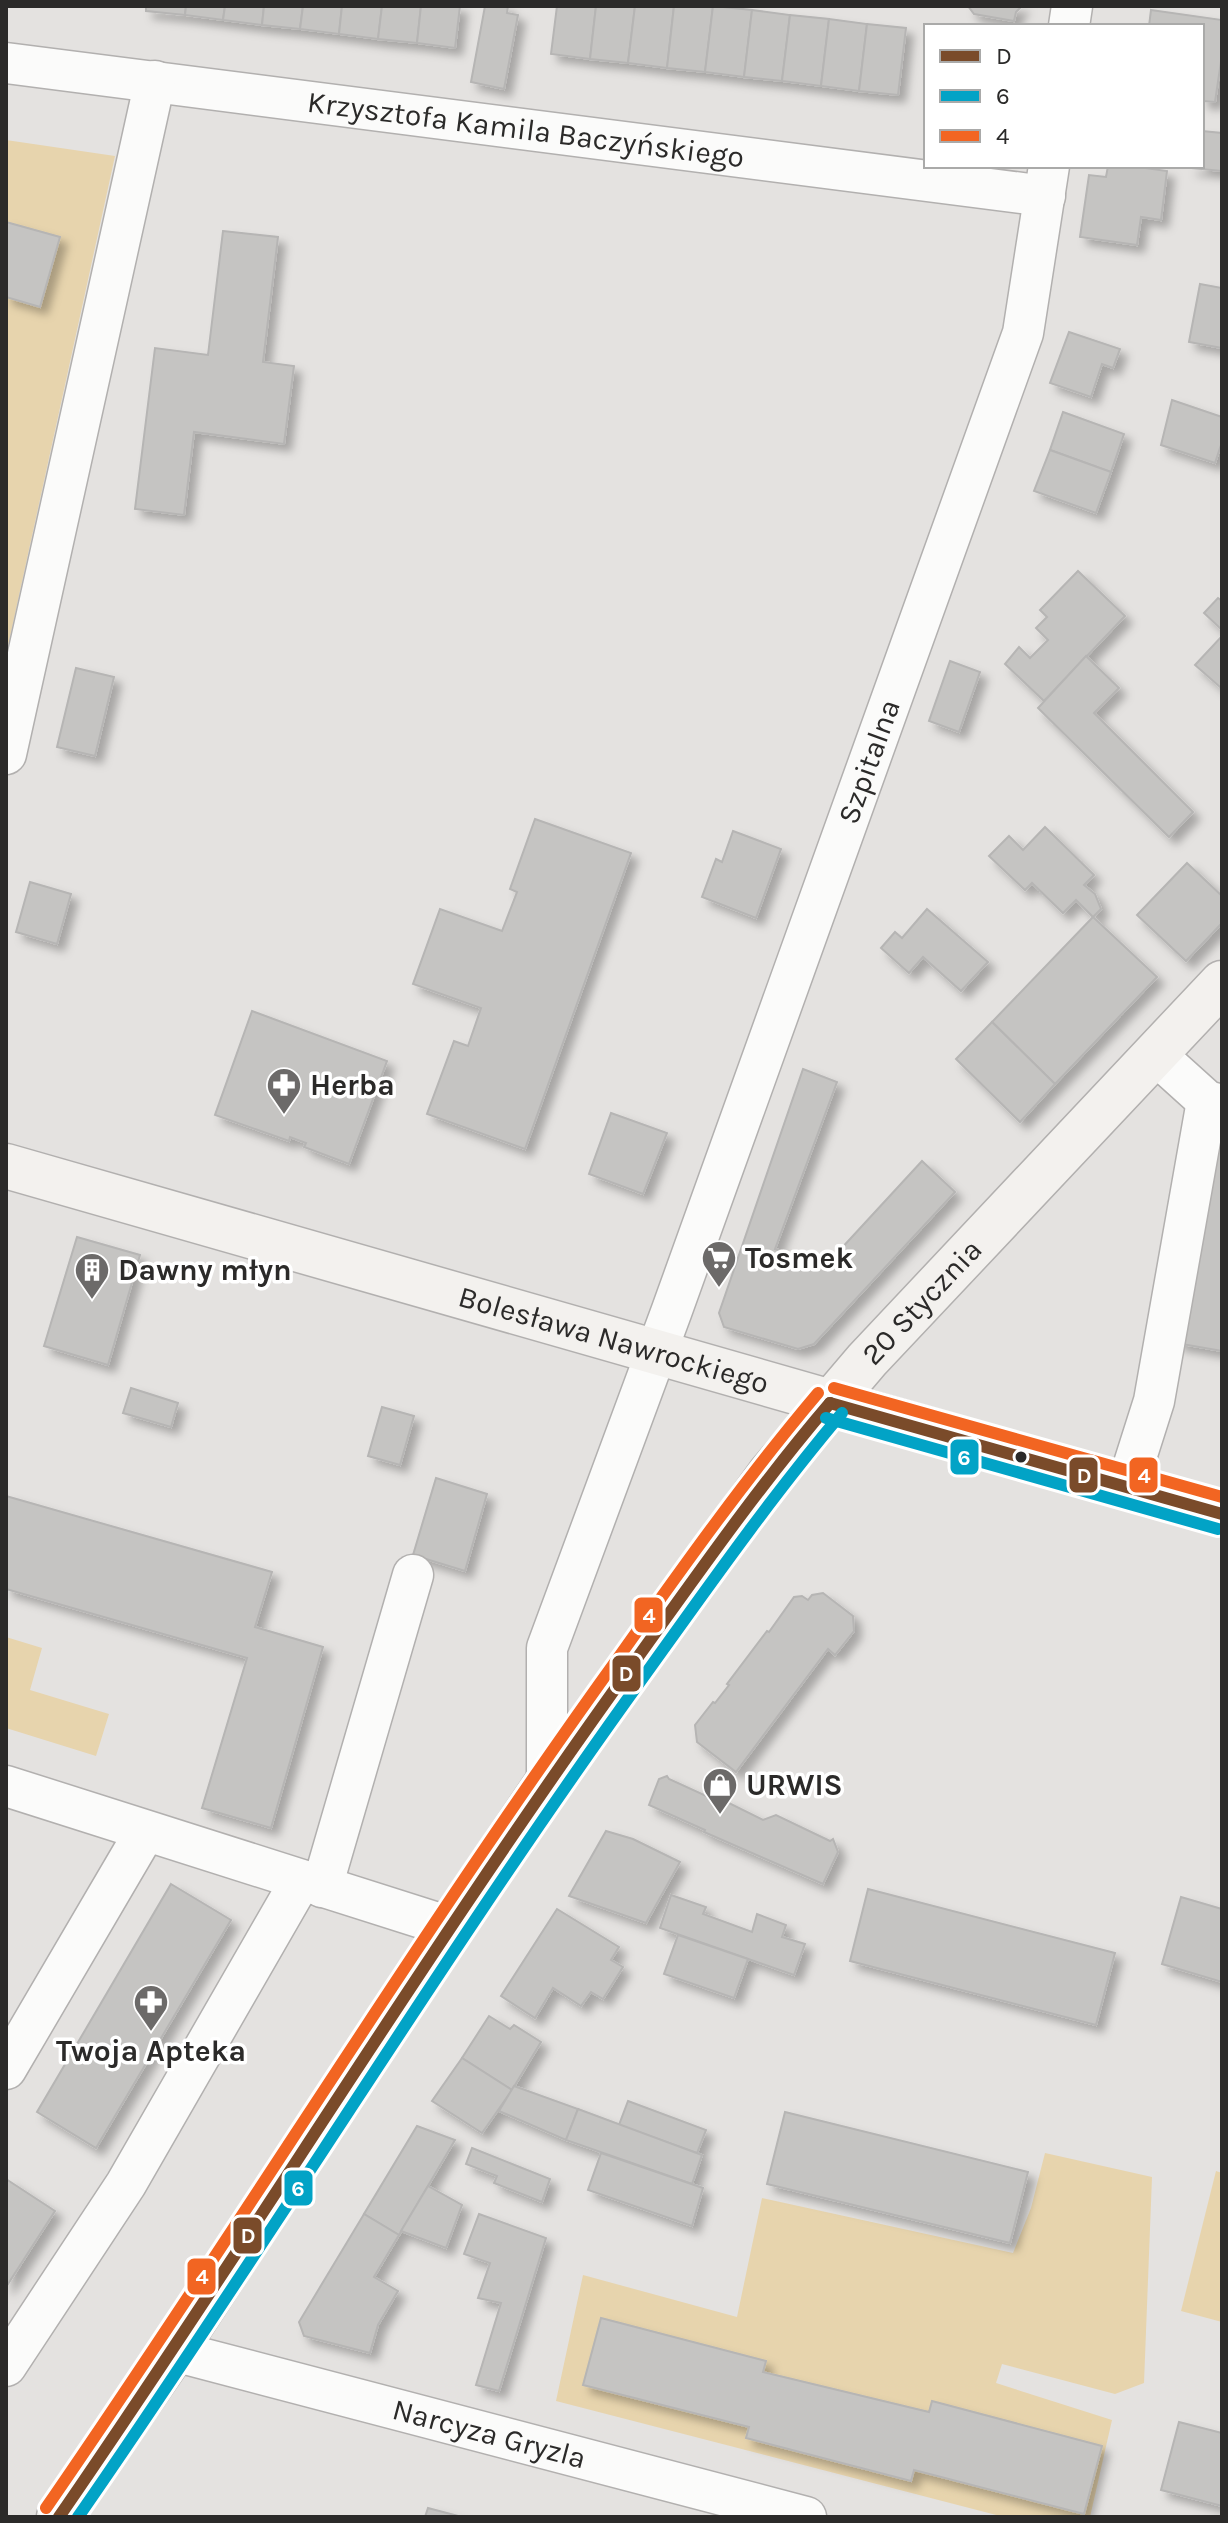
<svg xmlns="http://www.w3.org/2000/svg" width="1228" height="2523" font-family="Karla,sans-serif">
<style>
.green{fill:#e7d4ad}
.building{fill:#c5c4c2;stroke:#b6b5b4;stroke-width:2;filter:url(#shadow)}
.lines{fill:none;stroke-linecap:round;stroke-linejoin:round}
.street-casing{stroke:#b2b0af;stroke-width:43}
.secondary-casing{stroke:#b2b0af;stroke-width:47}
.street{stroke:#fbfbfa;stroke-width:40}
.secondary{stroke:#f3f1ee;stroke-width:44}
.bus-1-casing{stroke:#fff;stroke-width:18}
.bus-2-casing{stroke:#fff;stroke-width:18}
.bus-3-casing{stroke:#fff;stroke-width:18}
.bus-1{stroke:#7a4b2a;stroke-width:12}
.bus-2{stroke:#02a3c6;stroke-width:12}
.bus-3{stroke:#f26522;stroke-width:12}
.bus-dot{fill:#2b2a29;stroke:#fff;stroke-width:3}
.labels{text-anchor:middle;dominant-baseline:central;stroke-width:7;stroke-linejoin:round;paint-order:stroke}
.street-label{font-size:30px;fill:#2b2a29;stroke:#fff}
.poi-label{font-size:30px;font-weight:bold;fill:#2b2a29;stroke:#fff;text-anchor:start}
.line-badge{stroke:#fff;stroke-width:3}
.badge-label{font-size:22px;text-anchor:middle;font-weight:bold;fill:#fff}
</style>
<defs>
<filter id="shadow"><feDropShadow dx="7" dy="7" stdDeviation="4" flood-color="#0004"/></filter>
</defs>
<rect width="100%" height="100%" fill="#e4e2e0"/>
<g class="green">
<polygon points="6,140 115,156 6,655"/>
<polygon points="6,1637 42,1648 30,1690 109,1714 96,1756 6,1728"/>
<polygon points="1045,2153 1152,2177 1144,2383 1115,2394 1002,2364 996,2383 1112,2420 1090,2517 1004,2517 556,2401 583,2275 737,2317 762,2198 1013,2253 1031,2208"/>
<polygon points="1216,2171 1222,2173 1222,2322 1181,2311"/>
</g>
<g class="building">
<polygon points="146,6 186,6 185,15 146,11"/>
<polygon points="186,6 225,6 223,20 185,15"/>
<polygon points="225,6 264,6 262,25 223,20"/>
<polygon points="264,6 303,6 300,29 262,25"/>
<polygon points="303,6 342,6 339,34 300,29"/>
<polygon points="342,6 382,6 378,39 339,34"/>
<polygon points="382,6 421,6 417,43 378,39"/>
<polygon points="421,6 460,6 455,48 417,43"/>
<polygon points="485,6 508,6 507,13 518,15 504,89 471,82"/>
<polygon points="557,6 596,6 590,59 551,54"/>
<polygon points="596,6 635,6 628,63 590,59"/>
<polygon points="635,6 674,6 667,68 628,63"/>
<polygon points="674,6 713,6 705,72 667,68"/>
<polygon points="713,6 752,10 744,77 705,72"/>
<polygon points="968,6 1022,6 1016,12 1014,21 974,14"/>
<polygon points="752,10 790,15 782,81 744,77"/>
<polygon points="1151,10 1222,20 1222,55 1215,102 1202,101 1202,26 1149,26"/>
<polygon points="790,15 829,19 821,86 782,81"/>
<polygon points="829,19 867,24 859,91 821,86"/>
<polygon points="867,24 906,28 898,95 859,91"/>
<polygon points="1202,131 1222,133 1222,171 1190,168 1191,166 1202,166"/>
<polygon points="1108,166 1131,166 1167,171 1161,220 1141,217 1137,245 1080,237 1089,175 1106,177"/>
<polygon points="6,222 60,237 40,307 6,297"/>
<polygon points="223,231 278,237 263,362 294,366 284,444 194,432 184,515 135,509 155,348 208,355"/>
<polygon points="1200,284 1222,288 1222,348 1189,342"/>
<polygon points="1069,332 1120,349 1113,368 1102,364 1091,397 1050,383"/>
<polygon points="1172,400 1222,417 1222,442 1215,463 1161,445"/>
<polygon points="1063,412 1124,434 1111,472 1050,450"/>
<polygon points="1050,450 1111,472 1096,513 1034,491"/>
<polygon points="1078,571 1125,616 1044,701 1005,664 1019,647 1030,658 1048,640 1036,628 1047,617 1040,610"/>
<polygon points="1218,598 1222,601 1222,630 1204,613"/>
<polygon points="1222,636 1222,685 1220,687 1195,665"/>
<polygon points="1086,656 1119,688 1094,713 1193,812 1169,837 1038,708"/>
<polygon points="950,661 980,672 959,732 929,721"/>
<polygon points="76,668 114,677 95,756 57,747"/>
<polygon points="535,819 631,853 525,1149 427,1114 454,1041 468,1046 481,1008 413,984 440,909 502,931 517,892 510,889"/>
<polygon points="1045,827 1094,875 1084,885 1095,894 1101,909 1093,917 1076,900 1063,913 1032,883 1025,890 989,856 1009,836 1023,850"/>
<polygon points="733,831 781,849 756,918 702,897 716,859 722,862"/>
<polygon points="1187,863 1222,896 1222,923 1186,961 1137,915"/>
<polygon points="30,882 71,894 57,944 16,932"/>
<polygon points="927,909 988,962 961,991 923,957 909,973 881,948 895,932 902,938"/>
<polygon points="1093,917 1157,977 1055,1084 992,1022"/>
<polygon points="252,1011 387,1061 349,1164 304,1147 306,1143 290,1137 289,1141 215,1115"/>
<polygon points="992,1022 1055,1084 1020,1122 956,1059"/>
<polygon points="803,1069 837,1082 775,1249 827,1264 922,1161 955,1192 814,1344 798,1349 724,1327 719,1313"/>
<polygon points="611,1113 667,1133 643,1194 589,1174"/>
<polygon points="1216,1144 1222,1146 1222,1351 1176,1343"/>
<polygon points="77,1237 140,1255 108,1365 44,1346"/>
<polygon points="131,1388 178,1403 171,1427 123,1413"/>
<polygon points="382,1407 414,1416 400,1465 368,1456"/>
<polygon points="436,1478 487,1494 465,1571 413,1555"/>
<polygon points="6,1496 272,1572 255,1627 323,1647 271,1828 202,1808 247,1658 6,1589"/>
<polygon points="823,1593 853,1616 854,1631 835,1655 828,1649 736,1772 697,1742 695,1725 713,1702 715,1703 729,1685 727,1684 767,1631 769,1632 794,1597 802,1596 808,1600 812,1595"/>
<polygon points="667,1776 669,1779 717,1801 723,1800 763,1820 776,1815 830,1841 833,1839 838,1852 823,1884 704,1832 705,1830 649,1805 659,1779"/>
<polygon points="606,1831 633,1839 680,1862 646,1923 569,1896"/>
<polygon points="171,1884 231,1920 96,2148 37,2112"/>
<polygon points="868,1889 1115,1953 1096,2025 850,1961"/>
<polygon points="671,1895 706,1907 703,1914 752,1932 757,1914 786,1925 782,1937 805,1944 794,1975 660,1928"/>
<polygon points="1181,1897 1222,1909 1222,1982 1162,1964"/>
<polygon points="557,1909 619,1947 611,1960 623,1967 603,1999 591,1992 581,2006 553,1988 535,2018 501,1996"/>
<polygon points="678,1935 748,1959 734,1998 664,1974"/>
<polygon points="489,2016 510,2029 514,2025 541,2042 512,2090 462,2058"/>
<polygon points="462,2058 512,2090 482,2133 432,2101"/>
<polygon points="514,2086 578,2109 566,2140 499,2111"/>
<polygon points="628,2101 706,2130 697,2153 619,2125"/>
<polygon points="578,2109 702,2155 692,2184 566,2140"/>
<polygon points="785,2112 1028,2172 1010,2243 767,2184"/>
<polygon points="417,2126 455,2140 399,2235 364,2214"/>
<polygon points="472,2148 550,2179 542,2202 494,2183 497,2176 466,2164"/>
<polygon points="601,2153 703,2188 692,2226 588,2190"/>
<polygon points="6,2179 55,2211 6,2287"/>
<polygon points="428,2186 462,2205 446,2248 401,2231"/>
<polygon points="364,2214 399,2235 374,2277 398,2291 378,2325 370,2353 304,2336 299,2322"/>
<polygon points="479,2214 546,2238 499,2391 476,2385 501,2303 478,2298 490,2263 464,2254"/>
<polygon points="601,2318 766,2361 763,2372 929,2412 932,2401 1102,2446 1084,2514 914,2470 911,2481 746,2438 749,2427 583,2385"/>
<polygon points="1179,2422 1222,2433 1222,2506 1161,2490"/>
<polygon points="428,2508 462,2517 425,2517"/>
</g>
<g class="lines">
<g class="street-casing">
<g id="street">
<polyline points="1069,26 1072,6"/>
<path id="s1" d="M6 63 1045 196"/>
<polyline points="6,754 155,81"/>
<polyline points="1156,1055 1207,1101 1222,1105"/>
<polyline points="1127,1486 1154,1401 1207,1101"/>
<path id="s2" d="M547 1783V1648L672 1310 1023 333 1049 166"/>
<polyline points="6,1786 450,1927"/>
<polyline points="322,1887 413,1575"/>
<polyline points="6,2069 145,1832"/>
<path id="s3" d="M174 2351 806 2517"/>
<polyline points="6,2366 126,2184 301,1880"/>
</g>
</g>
<g class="secondary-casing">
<g id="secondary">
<path id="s4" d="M6 1166 1222 1514"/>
<path id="s5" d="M59 2517 174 2351 450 1927 547 1783 770 1474 867 1360 1222 983"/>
</g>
</g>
<use href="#street" class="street"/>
<use href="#secondary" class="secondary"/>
<g class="bus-1-casing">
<g id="bus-1">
<polyline points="830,1403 1222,1514"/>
<path d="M59 2517C254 2235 432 1942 633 1664 697 1575 759 1486 830 1403"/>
</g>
</g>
<g class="bus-2-casing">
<g id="bus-2">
<polyline points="826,1418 1218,1529"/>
<path d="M78 2517C272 2238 448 1947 647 1672 710 1584 772 1496 842 1413"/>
</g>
</g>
<g class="bus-3-casing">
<g id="bus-3">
<polyline points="834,1388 1222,1497"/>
<path d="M46 2508C241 2226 420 1932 621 1654 685 1564 747 1477 818 1393"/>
</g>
</g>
<use href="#bus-1" class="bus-1"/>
<use href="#bus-2" class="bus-2"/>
<use href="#bus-3" class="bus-3"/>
</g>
<defs>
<g id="pharmacy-pin" transform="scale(1.8)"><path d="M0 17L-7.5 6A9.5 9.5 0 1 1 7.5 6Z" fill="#6c6a69" stroke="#fff"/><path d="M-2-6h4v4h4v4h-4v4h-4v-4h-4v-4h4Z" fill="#fff"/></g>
<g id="supermarket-pin" transform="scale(1.8)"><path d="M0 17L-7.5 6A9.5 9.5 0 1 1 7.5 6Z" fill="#6c6a69" stroke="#fff"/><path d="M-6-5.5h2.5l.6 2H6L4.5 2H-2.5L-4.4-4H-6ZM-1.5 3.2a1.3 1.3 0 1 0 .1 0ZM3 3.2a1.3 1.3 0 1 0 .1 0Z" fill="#fff"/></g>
<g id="building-pin" transform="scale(1.8)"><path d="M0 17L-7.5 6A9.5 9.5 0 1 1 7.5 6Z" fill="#6c6a69" stroke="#fff"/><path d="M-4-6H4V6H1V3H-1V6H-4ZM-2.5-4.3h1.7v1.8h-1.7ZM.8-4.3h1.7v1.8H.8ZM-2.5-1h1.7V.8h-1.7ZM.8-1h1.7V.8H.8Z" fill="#fff"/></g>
<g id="shop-pin" transform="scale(1.8)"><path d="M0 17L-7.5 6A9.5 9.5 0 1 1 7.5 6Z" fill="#6c6a69" stroke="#fff"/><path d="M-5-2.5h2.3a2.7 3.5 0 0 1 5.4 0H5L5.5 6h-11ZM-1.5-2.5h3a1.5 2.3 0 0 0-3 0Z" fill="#fff"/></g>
</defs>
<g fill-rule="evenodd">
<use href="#pharmacy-pin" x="284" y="1085"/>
<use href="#supermarket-pin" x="719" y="1258"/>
<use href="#building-pin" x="92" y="1270"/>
<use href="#shop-pin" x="720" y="1785"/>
<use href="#pharmacy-pin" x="151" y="2002"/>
</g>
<circle class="bus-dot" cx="1021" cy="1457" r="7"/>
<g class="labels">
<g class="street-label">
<text stroke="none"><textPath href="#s1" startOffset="524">Krzysztofa Kamila Baczyńskiego</textPath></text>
<text stroke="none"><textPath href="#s2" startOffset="1078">Szpitalna</textPath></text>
<text stroke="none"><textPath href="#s5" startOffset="1492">20 Stycznia</textPath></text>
<text stroke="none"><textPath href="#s4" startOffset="632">Bolesława Nawrockiego</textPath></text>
<text stroke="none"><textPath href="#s3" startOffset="326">Narcyza Gryzla</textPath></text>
</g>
<g class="poi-label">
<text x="310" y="1085">Herba</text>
<text x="745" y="1258">Tosmek</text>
<text x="118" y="1270">Dawny młyn</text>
<text x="746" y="1785">URWIS</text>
<text x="151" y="2051" text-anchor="middle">Twoja Apteka</text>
</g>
</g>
<g class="line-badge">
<rect x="949" y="1438" width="31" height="38" rx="8" fill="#02a3c6"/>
<rect x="1068" y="1456" width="31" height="38" rx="8" fill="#7a4b2a"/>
<rect x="1128" y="1456" width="31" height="38" rx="8" fill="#f26522"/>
<rect x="633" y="1596" width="31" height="38" rx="8" fill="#f26522"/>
<rect x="611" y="1654" width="31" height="39" rx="8" fill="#7a4b2a"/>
<rect x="283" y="2169" width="31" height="38" rx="8" fill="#02a3c6"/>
<rect x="232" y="2216" width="31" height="39" rx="8" fill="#7a4b2a"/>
<rect x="186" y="2257" width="31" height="39" rx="8" fill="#f26522"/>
</g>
<g class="badge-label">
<text x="964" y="1465">6</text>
<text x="1084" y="1483">D</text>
<text x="1144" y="1483">4</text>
<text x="649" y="1623">4</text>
<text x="626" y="1681">D</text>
<text x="298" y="2196">6</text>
<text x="248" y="2243">D</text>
<text x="202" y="2284">4</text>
</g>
<rect width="1228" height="2523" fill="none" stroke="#2b2a29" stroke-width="16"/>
<rect x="924" y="24" width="280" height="144" fill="#ffffff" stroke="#aaaaa9" stroke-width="2"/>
<rect x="940" y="50" width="40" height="12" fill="#7a4b2a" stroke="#aaaaa9" stroke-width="2"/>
<text x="996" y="64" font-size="24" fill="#2b2a29">D</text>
<rect x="940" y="90" width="40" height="12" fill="#02a3c6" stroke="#aaaaa9" stroke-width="2"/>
<text x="996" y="104" font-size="24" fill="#2b2a29">6</text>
<rect x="940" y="130" width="40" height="12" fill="#f26522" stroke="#aaaaa9" stroke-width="2"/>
<text x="996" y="144" font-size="24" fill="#2b2a29">4</text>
</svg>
